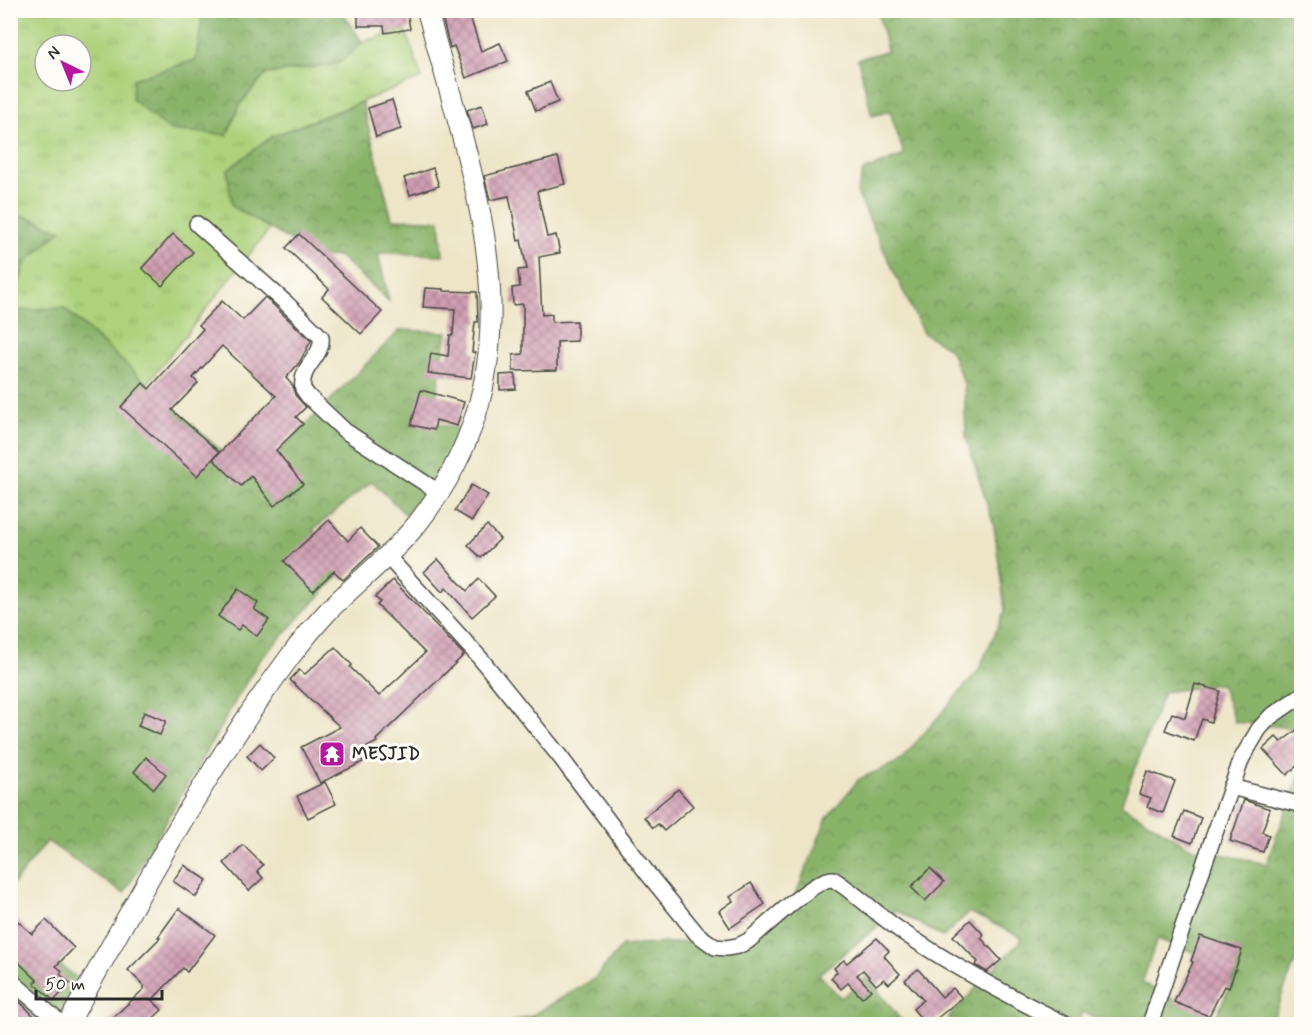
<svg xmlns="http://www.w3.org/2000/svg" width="1312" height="1035" font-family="Mynerve,sans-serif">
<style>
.grass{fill:url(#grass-tufts);stroke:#6c7e53;stroke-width:1.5;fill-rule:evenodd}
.forest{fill:url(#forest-crowns);stroke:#5a6f4b;stroke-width:1.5;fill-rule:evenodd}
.building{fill:url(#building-cross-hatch)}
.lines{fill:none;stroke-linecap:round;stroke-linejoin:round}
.minor-casing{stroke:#484742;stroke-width:18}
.tertiary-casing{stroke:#484742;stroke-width:22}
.minor{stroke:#fff;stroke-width:15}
.tertiary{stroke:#fff;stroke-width:20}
.labels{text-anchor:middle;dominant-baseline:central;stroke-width:6;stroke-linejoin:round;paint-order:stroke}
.poi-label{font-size:18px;font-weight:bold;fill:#2b2b2b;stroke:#fdfcf7;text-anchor:start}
</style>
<defs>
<pattern id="grass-tufts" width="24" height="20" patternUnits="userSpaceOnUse" patternTransform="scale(1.5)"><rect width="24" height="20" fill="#add17b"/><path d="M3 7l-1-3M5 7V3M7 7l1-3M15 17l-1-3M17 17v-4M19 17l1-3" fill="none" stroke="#95b46a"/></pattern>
<pattern id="forest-crowns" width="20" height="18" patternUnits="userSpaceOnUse" patternTransform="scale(1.5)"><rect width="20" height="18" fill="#8ab36b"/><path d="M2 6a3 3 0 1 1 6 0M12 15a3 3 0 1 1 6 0" fill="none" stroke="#719258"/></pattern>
<pattern id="building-cross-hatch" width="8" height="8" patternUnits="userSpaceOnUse" patternTransform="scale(1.5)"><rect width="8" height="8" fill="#d09eb2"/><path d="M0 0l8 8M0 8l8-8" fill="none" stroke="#a98191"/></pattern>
</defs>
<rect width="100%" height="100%" fill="#fdfcf7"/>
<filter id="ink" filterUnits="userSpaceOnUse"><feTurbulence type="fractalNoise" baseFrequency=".0167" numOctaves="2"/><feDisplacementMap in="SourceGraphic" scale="12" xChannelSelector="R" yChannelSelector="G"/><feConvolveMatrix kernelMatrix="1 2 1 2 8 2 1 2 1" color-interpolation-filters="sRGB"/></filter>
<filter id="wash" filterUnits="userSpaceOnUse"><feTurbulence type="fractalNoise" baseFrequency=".008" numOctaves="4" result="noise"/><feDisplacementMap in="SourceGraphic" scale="24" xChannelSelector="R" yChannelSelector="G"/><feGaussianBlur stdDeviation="1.35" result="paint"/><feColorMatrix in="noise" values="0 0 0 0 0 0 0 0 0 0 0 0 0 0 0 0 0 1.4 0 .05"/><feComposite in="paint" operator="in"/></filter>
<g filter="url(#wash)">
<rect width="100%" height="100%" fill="#eee5c7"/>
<path class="grass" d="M11 11H204L196 60 133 79 227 135 240 104 266 74 339 63 362 42 405 29 422 78 273 136 232 206 270 228 147 384 64 308 11 311 25 263 60 230 24 216 11 220ZM45 45H81V81H45Z"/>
<g class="forest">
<polygon points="203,11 342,11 362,42 339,63 266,74 240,104 227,135 169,130 132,99 133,79 196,60"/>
<path d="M878 11H1301L1302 630 1291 636 1301 655V729L1235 722 1221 684 1164 692 1121 805 1189 847 1266 864 1301 772V946L1271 1024H1110L1082 1012 1078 1024H954L948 1018 1023 938 969 912 943 937 897 911 819 974 841 998 867 977 904 1024H504L531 1016 594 979 622 946 690 942 731 947 788 913 827 818 859 779 900 761 978 671 1005 611 994 526 966 437 964 383 950 349 923 333 857 193 863 171 904 155 890 111 872 116 858 59 887 51ZM1157 939 1238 968 1215 1019 1142 983Z"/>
<polygon points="362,102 392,219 440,220 443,255 378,253 389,301 339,256 318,257 232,206 227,170 273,136"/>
<polygon points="24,216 61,230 25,263 11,311 64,308 252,479 400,330 447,332 432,423 461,429 438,477 406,515 372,481 313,530 343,571 258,662 124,894 47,841 11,887 10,467 20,464 10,454 11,220"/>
<polygon points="10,928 80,980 55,1024 11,1024"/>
</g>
<g id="blocks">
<g class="building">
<polygon points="358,10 407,10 410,29 385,33 384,26 358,26"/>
<polygon points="440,10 468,10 481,51 500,43 508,61 466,78 454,46 450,48"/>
<polygon points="550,82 558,102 536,111 528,91"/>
<polygon points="392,100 401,129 376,137 368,108"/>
<polygon points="482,105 488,124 473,129 467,110"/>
<polygon points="558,157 565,184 537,191 547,237 556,235 560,253 539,257 542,315 552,314 552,322 577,321 577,341 557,342 557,370 513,371 513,355 523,354 523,304 513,305 512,288 520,287 518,270 527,269 521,240 518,241 509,196 490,200 484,176"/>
<polygon points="433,168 439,186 410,195 404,178"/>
<polygon points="173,234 193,252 162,286 142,268"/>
<polygon points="299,234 382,312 361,334 322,297 329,289 286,248"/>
<polygon points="425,288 444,289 444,291 477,292 478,322 475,322 472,352 475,353 471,378 428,373 431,353 448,356 450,335 453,335 455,309 423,307"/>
<polygon points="265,297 311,341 299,363 286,378 293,386 295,395 306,407 296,417 303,424 276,450 303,484 274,506 251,476 241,486 213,459 276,396 222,346 193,378 198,383 172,410 219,452 197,476 121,407 143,383 149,389 203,329 199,325 222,301 243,320"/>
<polygon points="515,374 516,389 500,390 500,375"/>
<polygon points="421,390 464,402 457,426 436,420 434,430 411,425"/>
<polygon points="471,485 488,495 472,521 455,511"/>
<polygon points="329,520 348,541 360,528 378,547 343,580 334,571 313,591 284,561"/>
<polygon points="487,525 500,539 481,558 468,545"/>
<polygon points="438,559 467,591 479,579 495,596 472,617 446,588 442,592 424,572"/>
<polygon points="393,580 464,655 376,740 377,742 358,752 363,762 320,783 301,747 340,727 290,680 299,670 305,674 335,647 352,665 350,667 379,696 425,653 377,605 380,602 375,597"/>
<polygon points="238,589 258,603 254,609 269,620 257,636 242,625 238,630 218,616"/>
<polygon points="1195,684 1220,691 1211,722 1202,719 1194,741 1165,730 1172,713 1185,718"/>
<polygon points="144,712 166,721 160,735 138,726"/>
<polygon points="1302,726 1302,761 1287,775 1263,749 1276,737 1281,742"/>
<polygon points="260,743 274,758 261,771 247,756"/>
<polygon points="146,757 166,774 154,789 134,772"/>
<polygon points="1147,771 1175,781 1163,813 1147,807 1151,798 1139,794"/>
<polygon points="325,782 336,804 308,818 297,796"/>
<polygon points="678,789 693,806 664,831 658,824 653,828 644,817"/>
<polygon points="1244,800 1270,809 1262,832 1269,835 1263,852 1230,841"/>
<polygon points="1184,811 1201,818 1192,843 1174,836"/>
<polygon points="243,845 263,865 257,871 263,878 249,891 224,863"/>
<polygon points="184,865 207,880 196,897 173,881"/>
<polygon points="930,868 944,882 925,901 911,887"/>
<polygon points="751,883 765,904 730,928 719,911 733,901 730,897"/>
<polygon points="179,908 215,935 187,972 183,968 152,1000 162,1010 147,1024 106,1024 144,989 144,986 128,970 160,938 158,937"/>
<polygon points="10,914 32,934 46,920 74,948 56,966 62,971 60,974 70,983 54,1001 34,983 37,980 10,954"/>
<polygon points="970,920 984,935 981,938 1001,960 987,972 975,965 978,962 953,936"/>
<polygon points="1200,936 1242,950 1229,988 1224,986 1209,1016 1174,1002 1193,962 1191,961"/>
<polygon points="877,938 889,951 884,956 900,974 889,984 884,979 876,985 863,970 857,975 871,990 862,998 848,983 841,989 831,978 837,972 834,968 844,960 847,963"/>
<polygon points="918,969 942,997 953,988 962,998 930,1024 926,1024 913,1009 923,1000 905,980"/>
<polygon points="10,993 17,999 42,1024 10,1024"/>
</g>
</g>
</g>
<g filter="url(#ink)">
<use href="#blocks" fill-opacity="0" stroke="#484742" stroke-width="1.5"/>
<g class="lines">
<g class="minor-casing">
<g id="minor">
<path d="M197 224 286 303 321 337C324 357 299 366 303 389L308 396 345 431 440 493"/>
<path d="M388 557 480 658 561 758 648 874 697 934 715 947 726 948 738 946 748 941C764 928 816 877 833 879 858 895 879 916 904 933 955 967 1010 997 1065 1024"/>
<polyline points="1231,787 1302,805"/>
<polyline points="10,980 62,1024"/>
<polyline points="1150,1024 1212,841 1242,758 1259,729 1270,717 1302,695"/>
</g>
</g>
<g class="tertiary-casing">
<path id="tertiary" d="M68 1024C137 900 204 772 289 658 302 641 316 624 330 609 359 580 391 556 417 524 547 359 475 189 427 10"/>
</g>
<use href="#minor" class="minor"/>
<use href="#tertiary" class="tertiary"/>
</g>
</g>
<defs>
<g id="temple-square" transform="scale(1.35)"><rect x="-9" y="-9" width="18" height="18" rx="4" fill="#b5179e" stroke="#fdfcf7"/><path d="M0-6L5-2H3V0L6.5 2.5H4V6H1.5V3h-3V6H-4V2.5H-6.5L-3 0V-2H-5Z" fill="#fff"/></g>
</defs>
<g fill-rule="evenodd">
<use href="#temple-square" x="332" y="754"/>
</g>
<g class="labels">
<g class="poi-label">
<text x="352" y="754">MESJID</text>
</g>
</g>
<rect width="1312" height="1035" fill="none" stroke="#fdfcf7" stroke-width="36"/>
<g transform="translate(63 63) rotate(317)"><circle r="28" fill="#fdfcf7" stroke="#a9a8a5" stroke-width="1.5"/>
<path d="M0-4.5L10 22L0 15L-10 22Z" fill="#b5179e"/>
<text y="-9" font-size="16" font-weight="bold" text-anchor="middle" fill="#2b2b2b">N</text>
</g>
<path d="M36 990v9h126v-9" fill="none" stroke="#2b2b2b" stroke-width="3"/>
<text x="45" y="990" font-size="18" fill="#2b2b2b" stroke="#fdfcf7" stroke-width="4.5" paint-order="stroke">50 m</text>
</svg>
